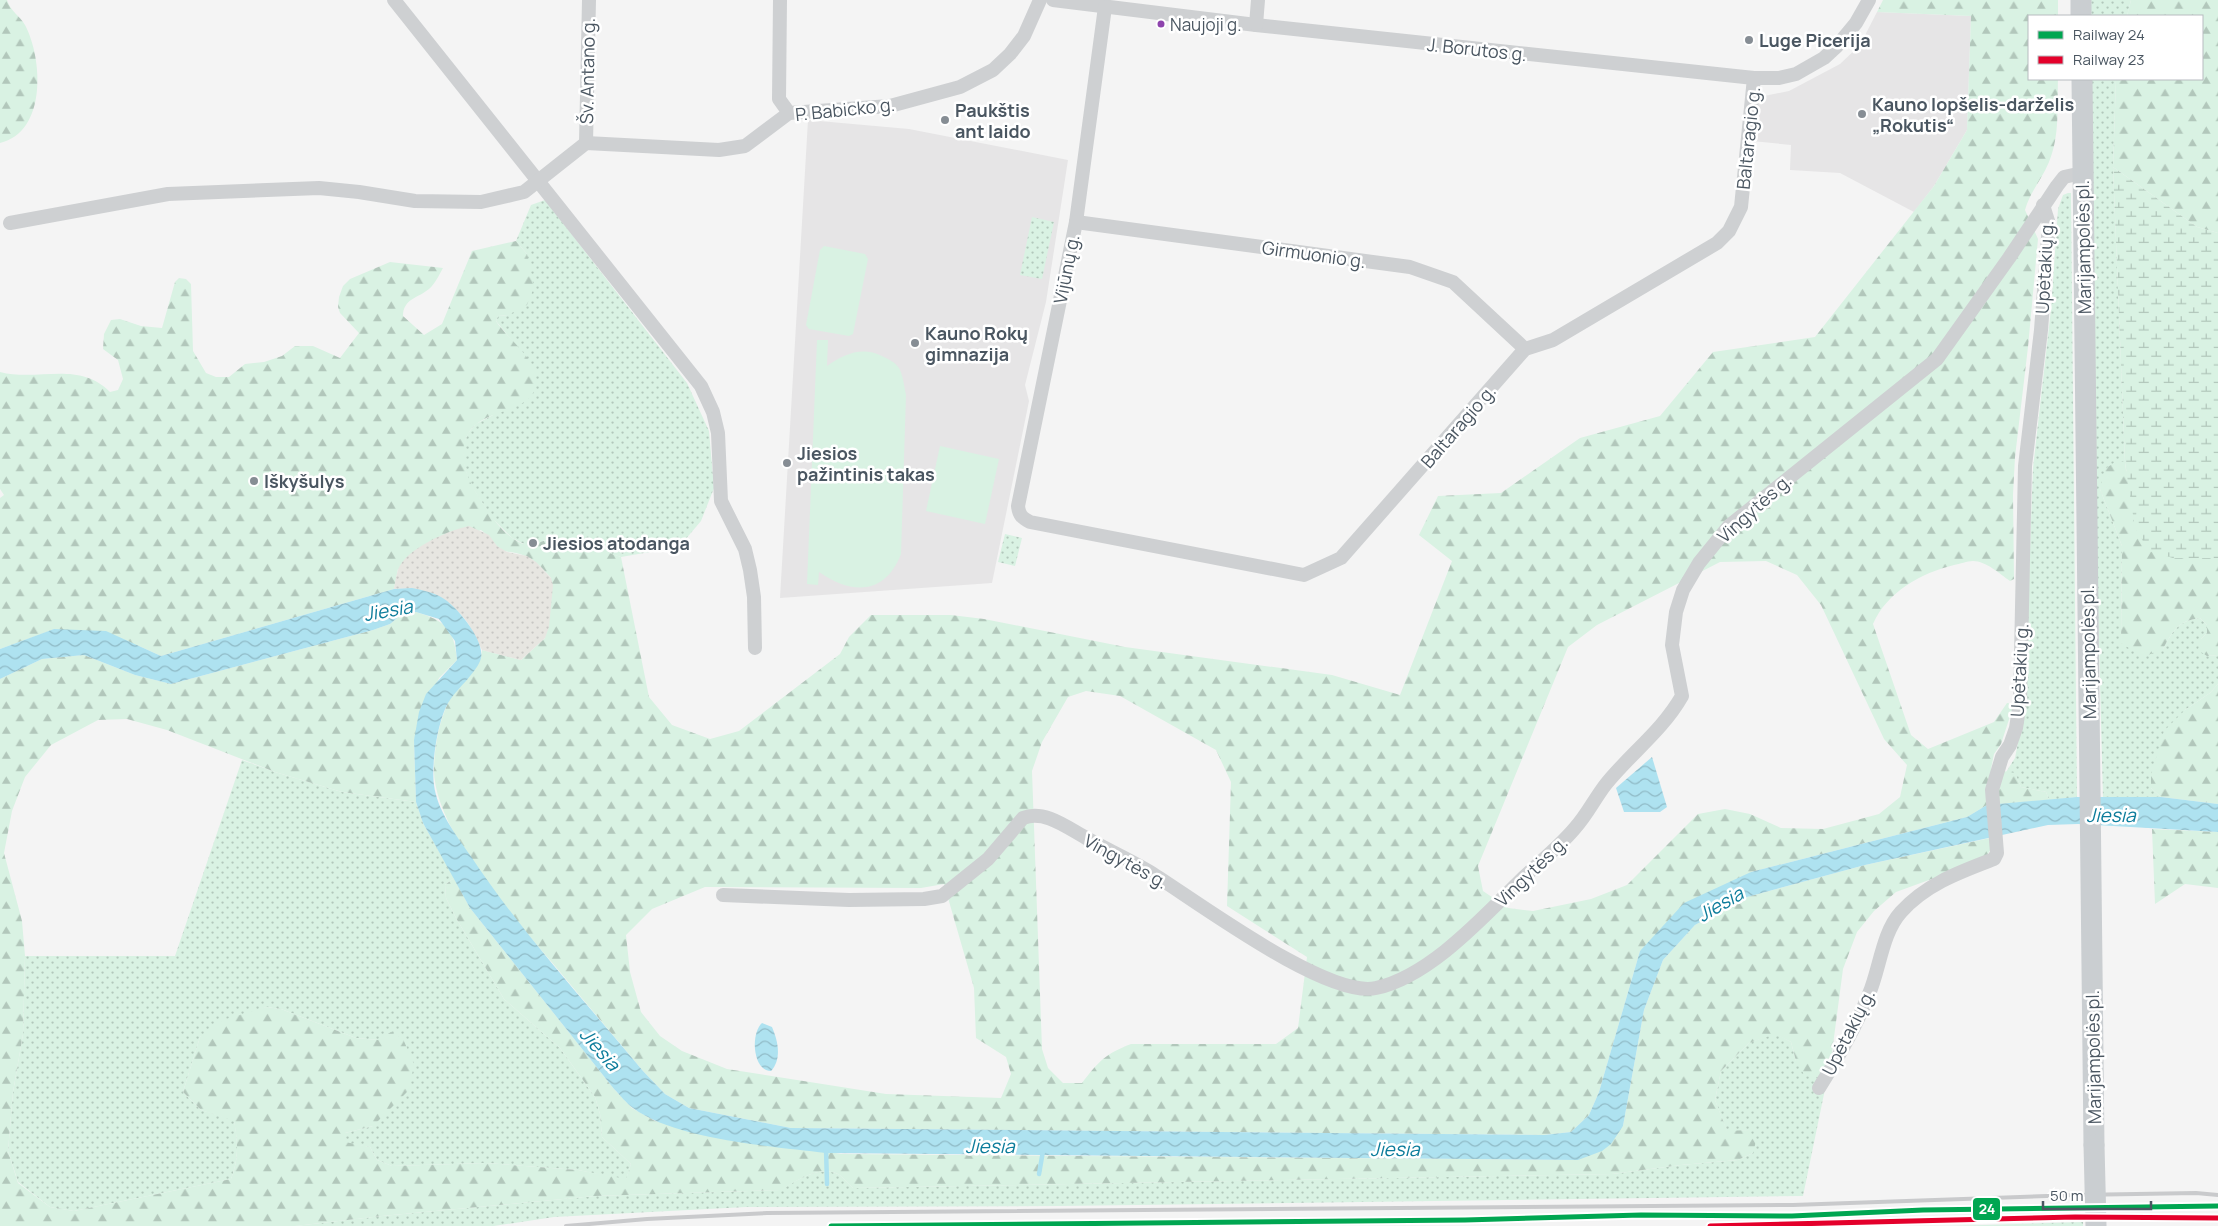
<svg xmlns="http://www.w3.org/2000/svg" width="2218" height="1226" font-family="Manrope,sans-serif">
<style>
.education{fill:#e6e5e6}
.grass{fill:url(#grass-dots)}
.forest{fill:url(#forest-firs);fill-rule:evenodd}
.wetland{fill:url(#wetland-marsh)}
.sand{fill:url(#sand-dots)}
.garden{fill:#d9f2e3}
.water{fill:url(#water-waves)}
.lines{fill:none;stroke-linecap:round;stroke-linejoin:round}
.stream{stroke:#aee2f0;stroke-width:4.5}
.minor{stroke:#ced0d2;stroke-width:14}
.primary{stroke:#caced1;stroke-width:21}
.rail{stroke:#c9cacc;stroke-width:4}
.primary-bridge{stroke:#caced1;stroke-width:21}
.rail-1-casing{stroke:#fff;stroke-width:9}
.rail-2-casing{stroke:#fff;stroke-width:9}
.rail-1{stroke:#00a651;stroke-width:5}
.rail-2{stroke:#e4002b;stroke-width:5}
.bus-dot{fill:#8e44ad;stroke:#fff;stroke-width:2}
.poi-dot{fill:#868d94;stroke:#fff;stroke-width:2}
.labels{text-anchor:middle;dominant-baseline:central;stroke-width:5;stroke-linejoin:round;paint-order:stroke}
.bus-label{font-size:17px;fill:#4a5661;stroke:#fff;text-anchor:start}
.poi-label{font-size:18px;font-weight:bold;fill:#4a5661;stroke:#fff;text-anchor:start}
.street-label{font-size:18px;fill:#4a5661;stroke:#fff}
.water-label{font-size:19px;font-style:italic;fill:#0c7c9b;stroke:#fff}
.line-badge{stroke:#fff;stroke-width:2}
.badge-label{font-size:14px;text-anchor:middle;font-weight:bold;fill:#fff}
</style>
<defs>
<pattern id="grass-dots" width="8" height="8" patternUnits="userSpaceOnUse" patternTransform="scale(1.25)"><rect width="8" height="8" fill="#d9f2e3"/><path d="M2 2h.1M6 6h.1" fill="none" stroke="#b2c7bb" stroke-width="1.8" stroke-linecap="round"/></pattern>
<pattern id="forest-firs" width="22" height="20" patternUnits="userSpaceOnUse" patternTransform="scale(1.25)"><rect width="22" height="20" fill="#d9f2e3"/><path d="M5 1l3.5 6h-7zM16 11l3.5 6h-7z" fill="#b2c7bb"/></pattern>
<pattern id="wetland-marsh" width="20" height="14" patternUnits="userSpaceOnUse" patternTransform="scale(1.25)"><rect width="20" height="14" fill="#d9f2e3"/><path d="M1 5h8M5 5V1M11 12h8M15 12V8" fill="none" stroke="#b2c7bb"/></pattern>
<pattern id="sand-dots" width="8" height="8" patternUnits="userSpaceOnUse" patternTransform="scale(1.25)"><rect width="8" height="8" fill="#e7e6e1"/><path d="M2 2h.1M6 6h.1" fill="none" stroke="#c8c7c4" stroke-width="1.8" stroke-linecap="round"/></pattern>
<pattern id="water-waves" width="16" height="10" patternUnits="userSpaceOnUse" patternTransform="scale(1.25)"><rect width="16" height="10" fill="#aee2f0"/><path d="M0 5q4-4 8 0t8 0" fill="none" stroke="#90bac6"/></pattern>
</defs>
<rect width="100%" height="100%" fill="#f4f4f4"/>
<g class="education">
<polygon points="1877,12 1971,16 1967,130 1934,186 1914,212 1840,173 1790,170 1791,145 1752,141 1759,97 1789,91 1840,64 1860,45"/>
<polygon points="808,120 909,129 1068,160 1046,302 1025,385 1029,401 992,583 780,598"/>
</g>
<g class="grass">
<polygon points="2089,0 2131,0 2127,16 2090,16"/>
<path d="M2091 79H2116L2113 167 2125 462H2115L2100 489 2122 546 2121 643 2163 649C2173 631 2177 621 2200 618L2207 625V633L2201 639 2207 656 2218 655V684L2210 693 2185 710 2151 788 2161 797 2103 798 2096 525Z"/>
<polygon points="2068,193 2071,193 2071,201 2077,797 2049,800 2046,792 2021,787 2015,774 2006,772 2015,758 2024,711 2033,468 2051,309 2058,209 2063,195"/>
<polygon points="545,200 687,383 709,431 714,488 701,521 679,547 621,557 569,541 545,540 532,546 526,545 512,538 492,518 469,482 463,460 464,443 468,433 476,424 493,415 531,364 496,321 498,316 508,315 527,254 516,241 531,205"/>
<polygon points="1032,217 1054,222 1042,279 1020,275"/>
<polygon points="1005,534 1022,538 1015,566 998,562"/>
<path d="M242 760 275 772 342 792 416 802 423 823 454 878 445 885 446 898 456 918 504 999 560 1048 595 1097 600 1114 602 1137 631 1164 626 1180 578 1170 486 1163 392 1166 377 1160 370 1147 345 1143V1133L373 1126 378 1040 356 1038 281 1009 266 1007 200 1037 183 1092 201 1110 234 1120C238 1142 239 1158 231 1179L74 1211 50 1207 18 1182 8 1151 13 1092 23 1034 25 956H175Z"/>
<path d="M1775 1033 1791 1042 1796 1061 1831 1060 1803 1196 1060 1206 746 1207 554 1217 494 1226H295L382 1216 595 1196 780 1190C797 1181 818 1165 838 1174 843 1177 848 1184 853 1188L1612 1174 1681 1165 1738 1160 1753 1153 1749 1130 1727 1132 1715 1100 1721 1071 1749 1043Z"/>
<polygon points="2083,1222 2083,1226 1948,1226"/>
</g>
<g class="forest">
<path d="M0 0H7C10 11 20 16 25 25 43 59 47 132 0 143Z"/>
<path d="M1883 0H2058V16H2029V79H2058C2057 107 2060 136 2049 162 2042 179 2030 192 2025 210L2038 239 2028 347 2015 457 2013 495 2014 579 2010 581C2000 574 1986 561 1973 561 1967 561 1960 564 1954 565 1921 573 1887 592 1873 624L1911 735 1928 749 1994 722 2007 703 2014 704 2001 744 1994 754 1991 769 2015 773 2021 787 2046 792 2049 800 1987 805 1967 817 1751 872 1640 951 1599 1092 1589 1115 1571 1132 1544 1135 791 1128 689 1108 665 1094 643 1071C614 1036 584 1001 555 966 516 920 431 828 434 766 435 745 439 722 448 703 457 683 480 673 482 650L521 660 545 638 551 578C542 567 531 556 516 553 509 552 504 552 498 547 491 542 488 535 481 530L398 569 394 589 161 656 139 646 55 629 0 649V498L4 495 0 489V372C38 382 79 360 110 392L118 390 123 379 118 360 103 349 104 334 111 320 120 319 141 326 162 328 175 282 179 278 186 279 191 284 193 351 206 373 216 377H229L245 364 264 362 282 356 295 346H313L340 358 359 333 340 313 338 307 339 297 343 286 350 279 390 262 443 268C439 275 435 284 429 289 418 298 403 299 403 316L424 335 442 324 472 251 516 241 527 254 534 287 527 305 508 315 498 316 496 321C508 340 539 360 536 384 532 419 464 404 464 451 463 468 469 482 479 497 489 513 501 533 519 542 532 549 541 539 555 539 574 539 602 551 621 557L649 697 672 725 710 739 739 731 840 654 849 637 871 615H951L984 619 1125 647 1332 675 1400 695 1452 561 1419 535 1438 496 1501 493 1580 438 1660 416 1713 352 1815 337 1934 186 1967 130 1971 16 1877 12ZM1766 561 1797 575 1821 605 1884 739 1907 765 1900 797 1879 814 1823 829 1781 828 1750 814 1725 809 1698 814 1627 885 1591 899 1533 911 1508 908 1483 891 1478 866 1568 647 1597 625 1720 562ZM1086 691 1120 696 1216 750 1231 782 1227 906 1307 957 1298 1028 1276 1044H1131C1105 1054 1099 1061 1082 1083H1063L1048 1068 1042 1049 1032 771 1042 742 1068 697ZM944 884 974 988 976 1038 1006 1057 1011 1074 1001 1098 886 1094 727 1069 682 1051 660 1036 641 1012 630 972 626 935 652 909 705 887 921 888Z"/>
<polygon points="2131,0 2218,0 2218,233 2197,227 2113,167 2116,79 2202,79 2202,16 2127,16"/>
<path d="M2115 462H2125L2126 470 2173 558H2218V655L2207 656 2198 650 2201 639 2207 633V625L2200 618C2177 621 2173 631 2163 649L2143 657 2121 643 2122 546 2100 489 2105 469Z"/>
<path d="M416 612C445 621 454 628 457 660L439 678 414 740 416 802 342 792 275 772 167 730 127 719 98 720 51 745 25 777 12 811 4 853 22 921 25 956 23 1034 13 1092 8 1151 18 1183 50 1207 74 1211 231 1179C239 1158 238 1143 234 1121L201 1110 183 1092 200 1037 223 1020 266 1007 281 1009 356 1038 378 1040 391 1032 403 1039 414 1064 409 1090 373 1126 345 1133V1142L370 1147 377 1160 392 1166 486 1163 578 1170 626 1179 631 1164 602 1137 600 1114 595 1097 560 1048 504 999 456 918 446 898 445 885 454 878 470 908 614 1089 632 1108 655 1121 841 1154 1578 1160 1623 1126 1644 1010 1663 960 1695 925 1747 897 1865 865 1990 838 1992 847 1984 860 1896 892 1874 911 1857 932 1843 969 1831 1060 1818 1077 1805 1076 1796 1061 1791 1042 1775 1034 1749 1043 1721 1071 1715 1100 1727 1131 1749 1130 1756 1141 1753 1153 1738 1160 1681 1165 1612 1174 853 1188C848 1184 843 1177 838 1174 818 1165 797 1181 781 1190L595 1196 382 1216 295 1226H0V679L42 659 84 655 135 675 171 684 373 630 390 624 402 614Z"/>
<polygon points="2218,684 2218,804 2161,797 2151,788 2151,775 2164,731 2185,710 2210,693"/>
<polygon points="2152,829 2218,832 2218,888 2185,884 2155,904"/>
</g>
<polygon class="wetland" points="2113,167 2197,227 2218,233 2218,558 2173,558 2149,551 2135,528 2125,462"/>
<path class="sand" d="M469 526 489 535 497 546 507 552 527 556 536 562 551 578 553 585 549 627 545 638 521 660 482 650C468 621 463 609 432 596 417 590 411 588 394 589 395 583 396 576 398 570 405 549 449 530 469 526Z"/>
<g class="garden">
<polygon points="824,246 865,254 868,259 853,334 849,336 809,329 806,325 820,250"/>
<path d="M817 340H828L827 366C844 354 862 346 882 356 888 359 895 362 899 368 903 375 904 386 906 395L901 554C885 595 852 595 819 572L818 585 807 584Z"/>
<polygon points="940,446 999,459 985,524 926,511"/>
</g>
<g class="water">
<path d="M412 588C422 590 432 592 441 597 456 605 485 640 481 658 478 671 458 688 450 700 438 717 431 764 434 785 437 810 456 835 470 855 521 932 584 1000 643 1071L665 1094 689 1108 791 1128 1544 1135 1571 1132 1589 1115 1599 1092 1640 951 1684 903 1751 872 1967 817 1987 805 2077 797H2161L2218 804V832L2078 824 2048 825 1865 865 1747 897 1695 925 1663 960 1644 1010 1623 1126 1611 1144 1602 1151 1578 1160 826 1153C772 1146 676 1140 633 1108 626 1103 620 1095 614 1089L470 908 423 823 416 802 414 740 419 712 426 694 457 660 455 641 439 619 416 612 402 614 390 624 373 630 171 684 135 675 84 655 42 659 0 679V649L54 629 106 631 161 656 394 589Z"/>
<polygon points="1652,757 1667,807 1660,812 1624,812 1616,788"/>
<path d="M762 1023 772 1027C778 1041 782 1059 771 1071 753 1071 750 1034 762 1023Z"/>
</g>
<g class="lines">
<g class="stream">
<polyline points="826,1148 827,1184"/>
<polyline points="1039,1174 1043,1151"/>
</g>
<g class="minor">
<polyline points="394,0 701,386 713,412 718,433 721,501 745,549 750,570 754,597 755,648"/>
<polyline points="780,0 779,99 789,113"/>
<polyline points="1053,0 1256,25 1679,70 1754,78 1779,78 1796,74 1824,58 1837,46 1856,23 1869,0"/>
<path d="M1105 7 1076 222 1018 506C1019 515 1022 518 1030 522L1304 575 1341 558 1525 349 1553 340 1717 243 1729 231 1741 207 1754 78"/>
<polyline points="1256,25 1258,0"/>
<polyline points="586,143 589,0"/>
<polyline points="1076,222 1410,267 1453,282 1525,349"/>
<polyline points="10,223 168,194 319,188 359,192 415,201 481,202 524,192 586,143 719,150 745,146 789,113 890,106 960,87 993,70 1010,54 1024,36 1040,0"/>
<path d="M723 895 849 900 924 899 942 896 988 859 1023 818C1045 809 1069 829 1088 839 1108 850 1130 860 1150 872 1195 900 1327 999 1376 988 1431 976 1485 915 1524 877 1541 861 1560 846 1575 828 1587 815 1595 798 1606 784 1631 753 1662 731 1682 696L1672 645 1676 612 1683 590 1699 563 1729 526 1937 359 2009 258 2057 186 2064 177 2082 173"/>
<path d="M1819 1088C1838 1058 1856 1027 1869 994 1880 968 1882 933 1901 912 1926 884 1960 872 1994 859L1997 853 1992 790 2002 757 2010 745 2016 728 2020 702 2025 466 2041 330 2049 224 2043 205"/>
</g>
<g class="primary">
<polyline points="2081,0 2081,16"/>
<polyline points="2082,79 2094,1145"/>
</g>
<polyline class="rail" points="566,1226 647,1219 767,1213 1793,1205 2076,1195 2196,1193 2218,1195"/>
<polyline class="primary-bridge" points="2094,1145 2096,1226"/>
<g class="rail-1-casing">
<polyline id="rail-1" points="831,1226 1465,1220 1641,1215 1792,1216 1923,1210 2218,1206"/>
</g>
<g class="rail-2-casing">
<polyline id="rail-2" points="1710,1226 2075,1217 2218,1218"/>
</g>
<use href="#rail-1" class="rail-1"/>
<use href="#rail-2" class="rail-2"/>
</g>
<circle class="bus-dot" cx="1161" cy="24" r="4.5"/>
<g class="poi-dot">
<circle cx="1749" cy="40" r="5"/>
<circle cx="1862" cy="114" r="5"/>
<circle cx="945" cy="120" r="5"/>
<circle cx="915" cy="343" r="5"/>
<circle cx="787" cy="463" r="5"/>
<circle cx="254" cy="481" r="5"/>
<circle cx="533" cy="543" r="5"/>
</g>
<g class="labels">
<g class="bus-label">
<text x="1170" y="24">Naujoji g.</text>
</g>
<g class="poi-label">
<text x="1759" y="40">Luge Picerija</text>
<text x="1872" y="104">Kauno lopšelis-darželis<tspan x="1872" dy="21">„Rokutis“</tspan></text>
<text x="955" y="110">Paukštis<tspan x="955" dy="21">ant laido</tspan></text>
<text x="925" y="333">Kauno Rokų<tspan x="925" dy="21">gimnazija</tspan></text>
<text x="797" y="453">Jiesios<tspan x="797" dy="21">pažintinis takas</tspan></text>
<text x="264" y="481">Iškyšulys</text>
<text x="543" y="543">Jiesios atodanga</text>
</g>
<g class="street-label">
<text transform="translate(1477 49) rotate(6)">J. Borutos g.</text>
<text transform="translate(587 71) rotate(-89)">Šv. Antano g.</text>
<text transform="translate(845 109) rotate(-6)">P. Babicko g.</text>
<text transform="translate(1748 138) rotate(-84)">Baltaragio g.</text>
<text transform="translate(2083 247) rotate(-91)">Marijampolės pl.</text>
<text transform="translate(1314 254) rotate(8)">Girmuonio g.</text>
<text transform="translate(2044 267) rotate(-87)">Upėtakių g.</text>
<text transform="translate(1066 269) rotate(-79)">Vijūnų g.</text>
<text transform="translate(1458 426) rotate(-49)">Baltaragio g.</text>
<text transform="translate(1754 508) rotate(-42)">Vingytės g.</text>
<text transform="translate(2088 652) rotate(-91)">Marijampolės pl.</text>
<text transform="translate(2019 670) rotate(-87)">Upėtakių g.</text>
<text transform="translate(1126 861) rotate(29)">Vingytės g.</text>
<text transform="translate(1531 871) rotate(-44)">Vingytės g.</text>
<text transform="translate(1848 1032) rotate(-63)">Upėtakių g.</text>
<text transform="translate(2093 1057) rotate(-91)">Marijampolės pl.</text>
</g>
<g class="water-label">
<text transform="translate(388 610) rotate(-10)">Jiesia</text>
<text x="2111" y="815">Jiesia</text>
<text transform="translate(1720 904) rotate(-30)">Jiesia</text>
<text transform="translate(600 1049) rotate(49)">Jiesia</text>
<text x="990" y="1146">Jiesia</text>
<text x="1395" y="1149">Jiesia</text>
</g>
</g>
<rect class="line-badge" x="1972" y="1197" width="29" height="24" rx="5" fill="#00a651"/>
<g class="badge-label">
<text x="1987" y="1214">24</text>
</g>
<rect x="2028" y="15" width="175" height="65" fill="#ffffff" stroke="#b7bbc0"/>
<rect x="2038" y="31" width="25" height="8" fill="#00a651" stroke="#b7bbc0"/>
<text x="2073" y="40" font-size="15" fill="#4a5661">Railway 24</text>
<rect x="2038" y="56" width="25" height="8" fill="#e4002b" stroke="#b7bbc0"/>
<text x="2073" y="65" font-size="15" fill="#4a5661">Railway 23</text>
<path d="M2043 1201v8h108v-8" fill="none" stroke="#4a5661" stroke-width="2.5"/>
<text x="2050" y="1201" font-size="15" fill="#4a5661" stroke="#ffffff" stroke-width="4" paint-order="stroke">50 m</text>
</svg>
